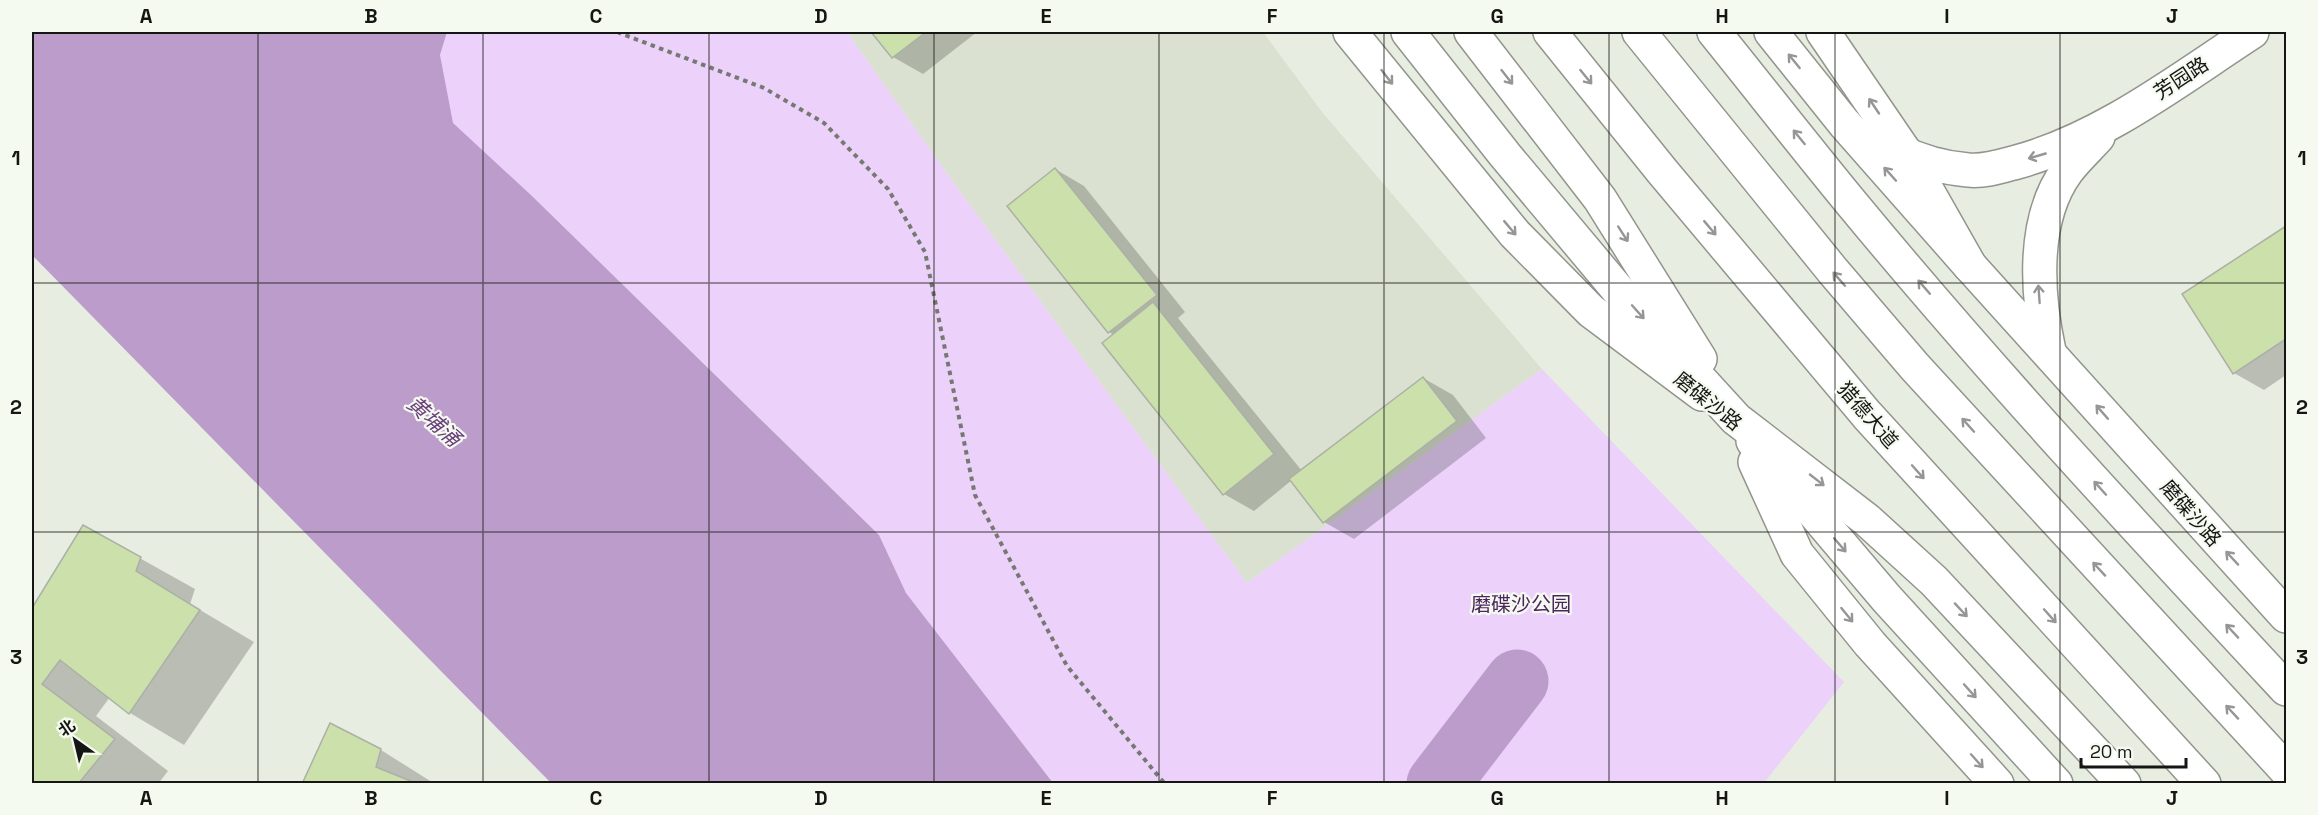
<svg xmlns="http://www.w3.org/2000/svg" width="2318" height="815" font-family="'Space Grotesk','Noto Sans SC',sans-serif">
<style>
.built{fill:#dae1d0}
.green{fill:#ecd2fa}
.water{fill:#bb9ccb}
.shadow{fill:#0003}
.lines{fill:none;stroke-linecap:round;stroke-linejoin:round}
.river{stroke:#bb9ccb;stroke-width:63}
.building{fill:#cbe0ab;stroke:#acb0a6;stroke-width:1.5}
.tertiary-casing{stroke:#91958c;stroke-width:36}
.trunk-casing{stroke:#91958c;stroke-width:36}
.path{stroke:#767972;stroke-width:4;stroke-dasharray:4.5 4.5;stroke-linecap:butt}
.tertiary{stroke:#fff;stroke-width:33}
.trunk{stroke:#fff;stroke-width:33}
.oneway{stroke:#969695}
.grid{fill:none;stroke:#151613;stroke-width:1.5;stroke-opacity:0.55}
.labels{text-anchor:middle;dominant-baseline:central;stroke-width:4.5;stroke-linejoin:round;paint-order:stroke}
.street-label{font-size:20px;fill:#151613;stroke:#f5faf0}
.park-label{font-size:20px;fill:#4e265f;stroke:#f5faf0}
.water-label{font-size:21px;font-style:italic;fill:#69407b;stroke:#f5faf0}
.neatline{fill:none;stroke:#151613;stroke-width:2}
.grid-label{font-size:20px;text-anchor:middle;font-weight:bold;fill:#151613}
</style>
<rect width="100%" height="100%" fill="#e8ede2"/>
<polygon class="built" points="847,32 1263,32 1322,112 1542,369 1247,583 956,186"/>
<polygon class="green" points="447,32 847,32 956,186 1247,583 1542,369 1844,682 1764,783 1053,783 906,593 879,535 532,196 452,123 440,55"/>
<polygon class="water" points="32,32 447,32 440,55 453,123 532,196 879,535 906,593 1053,783 551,783 32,255"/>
<g class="shadow">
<polygon points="873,32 977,32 923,74 893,57"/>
<polygon points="1055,169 1084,186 1185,312 1178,318 1302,471 1423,378 1453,395 1486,438 1354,539 1324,522 1292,480 1254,511 1224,494 1114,335 1109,332"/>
<polygon points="2286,228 2286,375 2264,390 2234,373 2184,295"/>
<polygon points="84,527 195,589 190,604 254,642 184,745 130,713 110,697 96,716 168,771 158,784 32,784 32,611"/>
<polygon points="331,725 381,750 435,784 303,784"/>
</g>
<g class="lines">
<polyline class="river" points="1438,784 1517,681"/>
</g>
<g class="building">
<polygon points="871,32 926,32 892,58"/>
<polygon points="1055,168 1157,295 1108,333 1007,206"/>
<polygon points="2286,226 2286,339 2233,374 2182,294"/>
<polygon points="1153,302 1274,454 1223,495 1102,343"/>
<polygon points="1423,377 1457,421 1323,523 1289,479"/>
<polygon points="83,525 141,557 136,571 200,610 129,714 60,660 42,684 115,739 78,784 32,784 32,608"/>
<polygon points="330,723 381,749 376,767 418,784 302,784"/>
</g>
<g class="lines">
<g class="tertiary-casing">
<g id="tertiary">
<polyline points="1350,32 1515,234 1591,311 1702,394"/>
<polyline points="1823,32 1907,155 1970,266 2286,616"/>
<path d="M1897 150C1919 161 1944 168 1968 170 1984 172 2002 166 2017 162 2104 138 2178 80 2252 32"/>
<path d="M2049 351C2037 296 2031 220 2067 171 2076 159 2088 148 2098 137"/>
<polyline points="1753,441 1887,599 2056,784"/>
<polyline points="1755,462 1797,554 1870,644 1997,784"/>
</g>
</g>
<g class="trunk-casing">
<g id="trunk">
<polyline points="1408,32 1505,155 1618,290 1736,419 1867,520 1934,581 2124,784"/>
<polyline points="1471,32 1600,199 1700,359"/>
<polyline points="1550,32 1662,171 1867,415 2204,784"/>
<polyline points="1639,32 1833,271 1915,367 2286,770"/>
<path d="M1714 32C1760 89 1806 148 1853 205 1991 372 2139 531 2286 689"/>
<polyline points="1771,32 1844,123 1970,266"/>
</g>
</g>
<polyline class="path" points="617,32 764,88 824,123 888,189 925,252 975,495 1067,666 1165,784"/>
<use href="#tertiary" class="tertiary"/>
<use href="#trunk" class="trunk"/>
</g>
<defs><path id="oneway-shaft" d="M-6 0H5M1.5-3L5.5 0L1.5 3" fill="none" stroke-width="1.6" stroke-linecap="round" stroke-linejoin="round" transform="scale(1.5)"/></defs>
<g class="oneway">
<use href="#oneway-shaft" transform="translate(1794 61) rotate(-129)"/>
<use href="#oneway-shaft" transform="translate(1387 77) rotate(52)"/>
<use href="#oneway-shaft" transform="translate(1507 77) rotate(52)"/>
<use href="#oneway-shaft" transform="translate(1586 77) rotate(51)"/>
<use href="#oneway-shaft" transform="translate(1874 106) rotate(-124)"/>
<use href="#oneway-shaft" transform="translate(1799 137) rotate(-129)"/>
<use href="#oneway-shaft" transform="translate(2037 156) rotate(164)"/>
<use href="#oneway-shaft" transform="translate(1890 174) rotate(-132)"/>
<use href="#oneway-shaft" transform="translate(1510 228) rotate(50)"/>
<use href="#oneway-shaft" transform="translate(1710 228) rotate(50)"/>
<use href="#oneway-shaft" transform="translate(1623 234) rotate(57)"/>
<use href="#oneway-shaft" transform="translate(1839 279) rotate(-131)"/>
<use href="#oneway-shaft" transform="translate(1924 287) rotate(-131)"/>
<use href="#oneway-shaft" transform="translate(2039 294) rotate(-94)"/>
<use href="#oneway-shaft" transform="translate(1638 312) rotate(48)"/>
<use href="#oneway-shaft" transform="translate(2102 412) rotate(-131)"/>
<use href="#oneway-shaft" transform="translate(1968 425) rotate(-132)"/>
<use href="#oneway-shaft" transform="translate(1918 472) rotate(48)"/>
<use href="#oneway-shaft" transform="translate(1817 480) rotate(38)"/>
<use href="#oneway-shaft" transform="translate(2100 488) rotate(-132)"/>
<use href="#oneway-shaft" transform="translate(1840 545) rotate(49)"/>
<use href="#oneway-shaft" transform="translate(2232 558) rotate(-133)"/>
<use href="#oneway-shaft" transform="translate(2099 569) rotate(-133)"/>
<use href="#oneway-shaft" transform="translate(1961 610) rotate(47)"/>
<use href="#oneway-shaft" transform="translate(1847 615) rotate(51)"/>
<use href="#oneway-shaft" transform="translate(2050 616) rotate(48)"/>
<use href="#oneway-shaft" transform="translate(2232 631) rotate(-133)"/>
<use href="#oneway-shaft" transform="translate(1970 691) rotate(48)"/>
<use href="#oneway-shaft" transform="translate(2232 712) rotate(-133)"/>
<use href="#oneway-shaft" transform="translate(1977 761) rotate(48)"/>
</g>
<path class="grid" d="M258 32V784M483 32V784M709 32V784M934 32V784M1159 32V784M1384 32V784M1609 32V784M1835 32V784M2060 32V784M32 283H2286M32 532H2286"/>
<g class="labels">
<g class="street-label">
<text transform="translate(2181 78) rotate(-33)">芳园路</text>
<text transform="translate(1708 401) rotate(39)">磨碟沙路</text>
<text transform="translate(1868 415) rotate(49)">猎德大道</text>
<text transform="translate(2191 513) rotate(49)">磨碟沙路</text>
</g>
<g class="park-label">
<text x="1521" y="604">磨碟沙公园</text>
</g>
<g class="water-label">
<text transform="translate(434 421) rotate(42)">黄埔涌</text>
</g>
</g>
<rect width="2318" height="815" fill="none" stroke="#f5faf0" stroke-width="66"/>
<g transform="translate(75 740) rotate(326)" stroke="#f5faf0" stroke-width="4.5" paint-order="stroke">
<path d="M0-4.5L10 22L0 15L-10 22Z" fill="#151613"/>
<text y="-9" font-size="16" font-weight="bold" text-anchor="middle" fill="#151613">北</text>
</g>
<path d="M2081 758v9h105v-9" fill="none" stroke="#151613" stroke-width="3"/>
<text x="2090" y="758" font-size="18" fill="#151613" stroke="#f5faf0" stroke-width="4.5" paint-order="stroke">20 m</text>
<rect x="33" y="33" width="2252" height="749" class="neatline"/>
<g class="grid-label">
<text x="146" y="23">A</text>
<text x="371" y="23">B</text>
<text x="596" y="23">C</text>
<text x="821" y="23">D</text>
<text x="1046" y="23">E</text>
<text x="1272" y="23">F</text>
<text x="1497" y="23">G</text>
<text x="1722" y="23">H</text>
<text x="1947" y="23">I</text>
<text x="2172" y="23">J</text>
<text x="16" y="165">1</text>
<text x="2302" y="165">1</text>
<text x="16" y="414">2</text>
<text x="2302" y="414">2</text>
<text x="16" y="664">3</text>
<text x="2302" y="664">3</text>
<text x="146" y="805">A</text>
<text x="371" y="805">B</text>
<text x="596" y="805">C</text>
<text x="821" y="805">D</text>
<text x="1046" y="805">E</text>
<text x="1272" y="805">F</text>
<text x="1497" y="805">G</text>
<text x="1722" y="805">H</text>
<text x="1947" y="805">I</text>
<text x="2172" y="805">J</text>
</g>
</svg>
